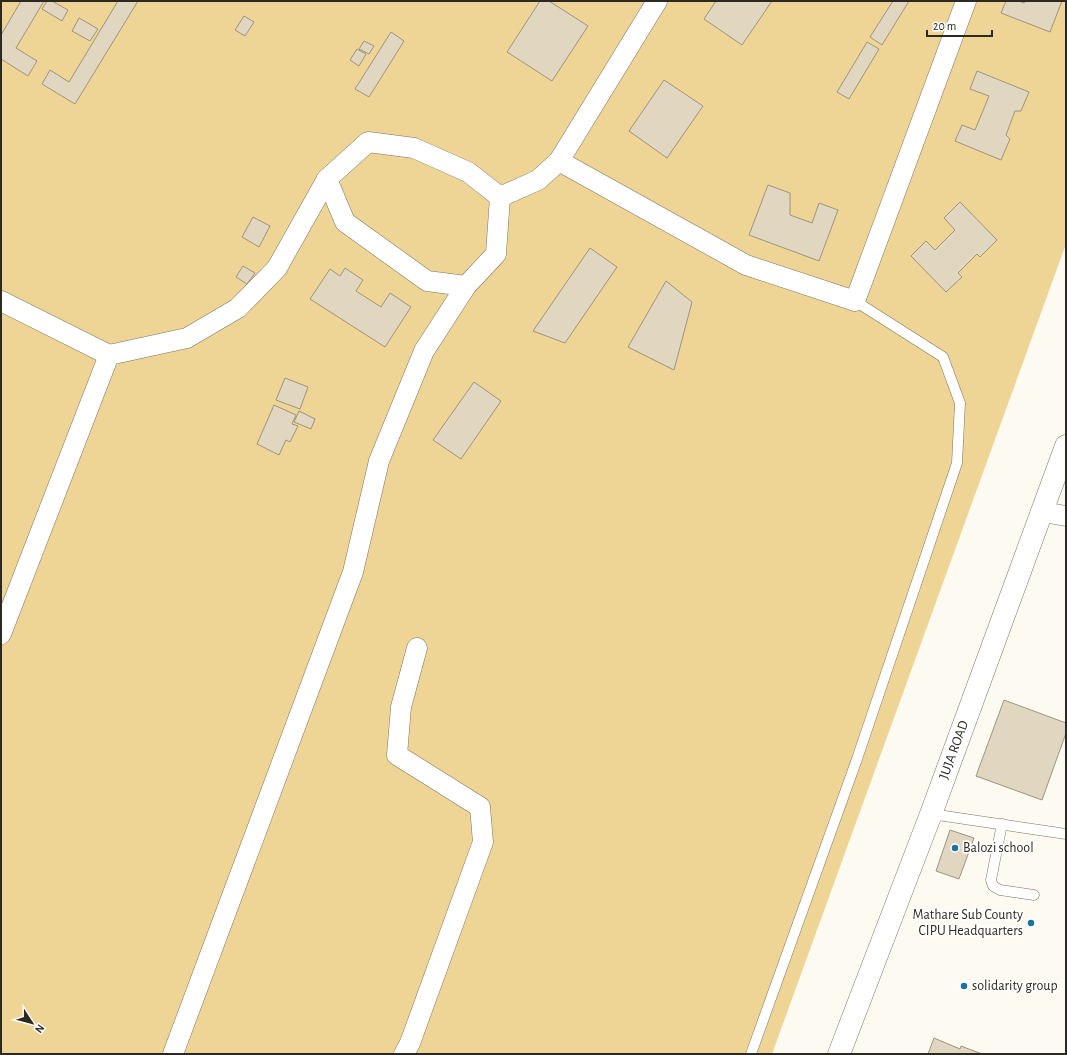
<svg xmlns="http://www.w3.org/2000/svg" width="1067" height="1055" font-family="'Alegreya Sans',sans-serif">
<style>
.green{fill:#efd595}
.building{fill:#e1d7c1;stroke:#9d947f}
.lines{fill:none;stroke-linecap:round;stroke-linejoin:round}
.lane-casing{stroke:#7d7461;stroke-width:11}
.street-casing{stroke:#7d7461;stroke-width:21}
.secondary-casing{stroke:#7d7461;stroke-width:23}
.lane{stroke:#fff;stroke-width:10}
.street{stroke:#fff;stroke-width:20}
.secondary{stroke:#fff;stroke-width:22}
.poi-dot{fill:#1b73a3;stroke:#fff;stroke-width:1.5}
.labels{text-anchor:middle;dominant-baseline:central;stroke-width:3.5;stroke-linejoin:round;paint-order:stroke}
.street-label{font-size:14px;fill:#2c2920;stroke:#fff}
.poi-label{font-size:14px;fill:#2c2920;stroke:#fff;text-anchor:start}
</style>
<rect width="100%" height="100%" fill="#fdfaf1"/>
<polygon class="green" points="1,1 1066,1 1066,244 772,1054 1,1054"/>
<g class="building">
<polygon points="21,1 44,1 16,48 37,61 28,76 1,59 1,35"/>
<polygon points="47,1 52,1 68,10 62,21 42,9"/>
<polygon points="118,1 138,1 75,104 42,84 50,70 69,82"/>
<polygon points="540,1 549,1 588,26 552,81 507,52"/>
<polygon points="716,1 772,1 742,45 704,19"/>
<polygon points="893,1 909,1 882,45 870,37"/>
<polygon points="1006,1 1019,1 1024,3 1025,1 1062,1 1050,32 1001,13"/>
<polygon points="244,16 254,22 245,36 235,30"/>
<polygon points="79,18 98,29 90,41 72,31"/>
<polygon points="391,32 404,41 369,97 355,89"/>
<polygon points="364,41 374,46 369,54 359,49"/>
<polygon points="867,42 879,49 849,99 837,92"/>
<polygon points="357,49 366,54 359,66 350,60"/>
<polygon points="977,71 1029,92 1021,111 1015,111 1006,135 1010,139 1001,160 955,141 962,125 975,130 989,96 970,89"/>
<polygon points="664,80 703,106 667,158 629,131"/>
<polygon points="768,185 790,193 790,215 812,223 819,203 838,210 819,261 749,235"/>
<polygon points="960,202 997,240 980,257 977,254 958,273 962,277 946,292 911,256 926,241 935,250 955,230 944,218"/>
<polygon points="253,217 270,226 259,247 242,237"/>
<polygon points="590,248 617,267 565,343 533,331"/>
<polygon points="243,266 255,273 247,284 236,277"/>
<polygon points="345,268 363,280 356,291 381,307 390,293 411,307 385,347 310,299 330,269 340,276"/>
<polygon points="666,281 692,302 674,370 628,347"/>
<polygon points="285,378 308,387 300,409 276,400"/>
<polygon points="474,382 501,401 461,459 433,440"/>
<polygon points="274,405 296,415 292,424 298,426 290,442 286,440 279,455 257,444"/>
<polygon points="299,411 315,419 311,429 294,422"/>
<polygon points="1004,700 1066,723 1066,733 1042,800 976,776"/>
<polygon points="950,830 974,838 959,879 936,871"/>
<polygon points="934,1038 960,1049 961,1046 982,1054 928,1054"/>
</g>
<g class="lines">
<g class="lane-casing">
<g id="lane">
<polyline points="931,814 1066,834"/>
<polyline points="1002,824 991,880 993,886 1000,890 1034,895"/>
<polyline points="751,1054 857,759 957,463 960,403 943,357 855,301"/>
</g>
</g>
<g class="street-casing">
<g id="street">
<polyline points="657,1 559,161 746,265 855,301 966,1"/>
<polygon points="368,142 414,148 468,172 500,197 496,254 466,286 427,281 345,222 327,179"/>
<polyline points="500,197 538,180 559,161"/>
<polyline points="1,301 109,355"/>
<polyline points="1042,512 1066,516"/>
<polyline points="1,634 109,355 187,338 238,308 277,268 327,179"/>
<polyline points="173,1054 353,572 379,461 424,351 466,286"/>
<polyline points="404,1054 410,1043 483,842 480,807 397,755 401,707 417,648"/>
</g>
</g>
<g class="secondary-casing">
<polyline id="secondary" points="839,1054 931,814 1066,446"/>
</g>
<use href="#lane" class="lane"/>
<use href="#street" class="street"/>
<use href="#secondary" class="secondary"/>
</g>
<g class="poi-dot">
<circle cx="955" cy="848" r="4"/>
<circle cx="1031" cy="923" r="4"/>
<circle cx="964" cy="986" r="4"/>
</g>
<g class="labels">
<g class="street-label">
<text transform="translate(954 750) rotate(-70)">JUJA ROAD</text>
</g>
<g class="poi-label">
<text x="963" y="848">Balozi school</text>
<text x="1023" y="915" text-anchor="end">Mathare Sub County<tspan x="1023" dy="16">CIPU Headquarters</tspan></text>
<text x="972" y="986">solidarity group</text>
</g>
</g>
<rect width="1067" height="1055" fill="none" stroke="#2c2920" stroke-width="4"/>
<g transform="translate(32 1023) rotate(126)" stroke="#ffffff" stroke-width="3" paint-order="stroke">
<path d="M0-3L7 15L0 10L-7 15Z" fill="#2c2920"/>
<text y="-6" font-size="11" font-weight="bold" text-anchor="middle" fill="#2c2920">N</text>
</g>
<path d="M927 30v6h65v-6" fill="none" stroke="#2c2920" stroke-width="2"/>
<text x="933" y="30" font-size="12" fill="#2c2920" stroke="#ffffff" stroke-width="3" paint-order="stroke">20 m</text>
</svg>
